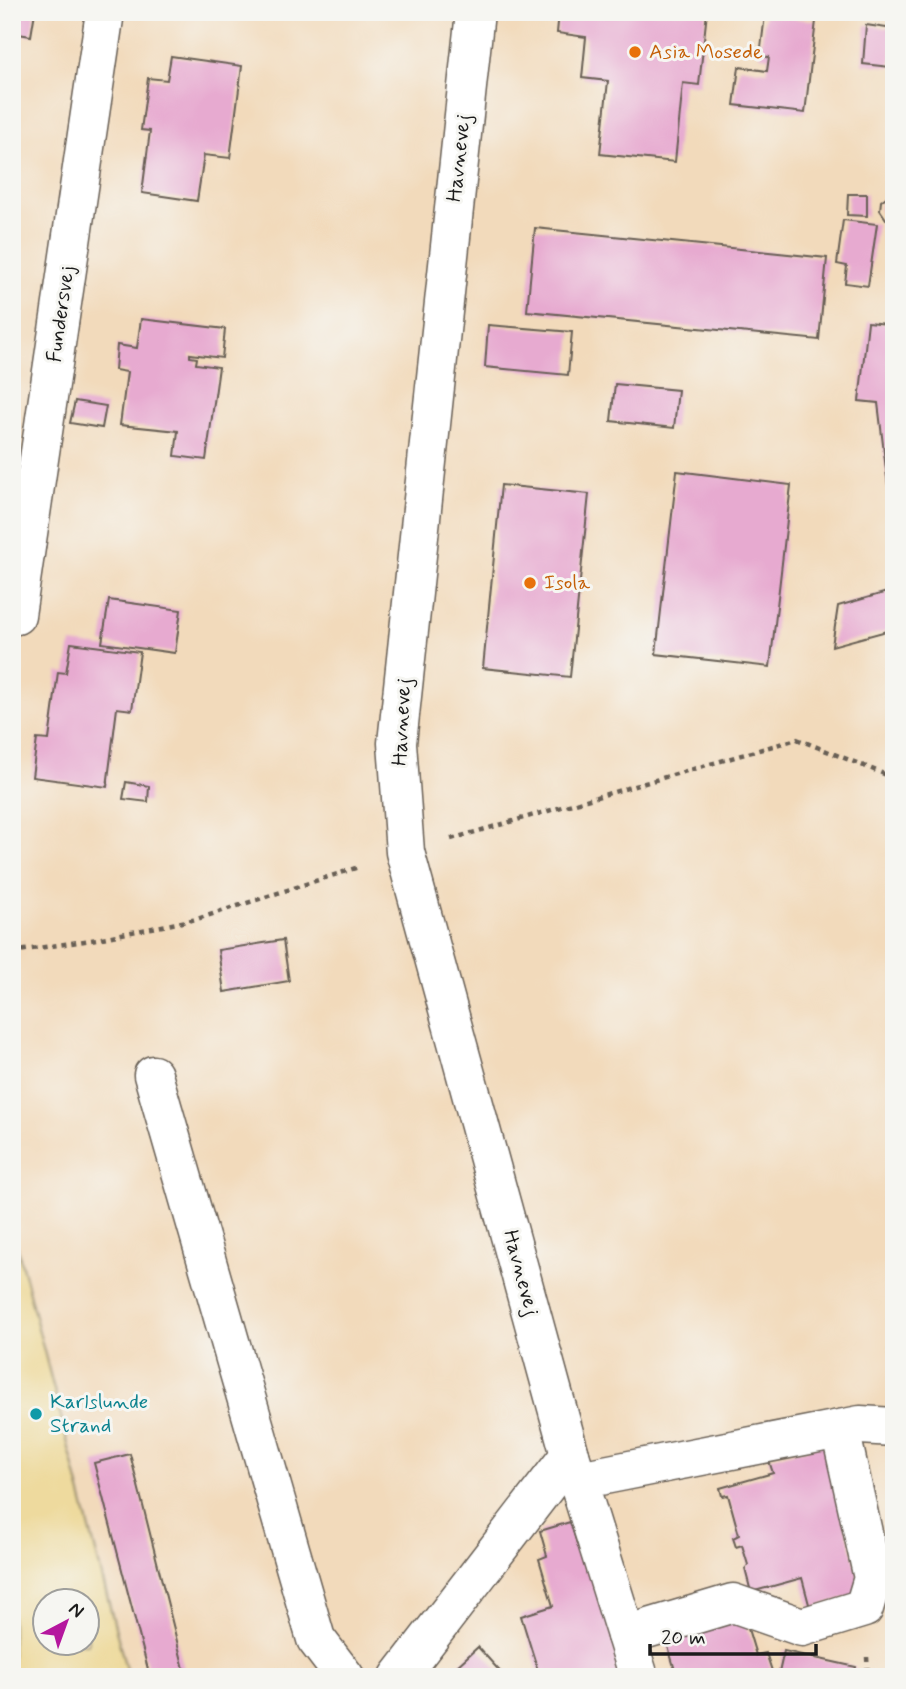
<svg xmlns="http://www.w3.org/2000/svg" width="906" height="1689" font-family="Mynerve,sans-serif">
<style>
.sand{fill:#eeda9e;stroke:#857b5d;stroke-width:2;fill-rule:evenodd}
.building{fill:#e7aad0}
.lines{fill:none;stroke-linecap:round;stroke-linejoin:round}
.minor-casing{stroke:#675e54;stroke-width:41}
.path{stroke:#675e54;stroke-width:4.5;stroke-dasharray:5 5;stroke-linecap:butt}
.minor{stroke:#fff;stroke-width:38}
.food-dot{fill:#e8710a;stroke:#f6f6f2;stroke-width:2.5}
.culture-dot{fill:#0f9aa8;stroke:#f6f6f2;stroke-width:2.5}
.labels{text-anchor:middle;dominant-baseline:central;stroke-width:6;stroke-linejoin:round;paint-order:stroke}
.food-label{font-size:21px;fill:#c56008;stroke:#f6f6f2;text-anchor:start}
.street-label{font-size:21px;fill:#1c1c1c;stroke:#f6f6f2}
.culture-label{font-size:21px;fill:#0d838f;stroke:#f6f6f2;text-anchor:start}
</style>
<rect width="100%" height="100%" fill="#f6f6f2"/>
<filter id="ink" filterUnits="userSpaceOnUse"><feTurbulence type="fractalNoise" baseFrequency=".0143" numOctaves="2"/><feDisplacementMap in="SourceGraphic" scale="14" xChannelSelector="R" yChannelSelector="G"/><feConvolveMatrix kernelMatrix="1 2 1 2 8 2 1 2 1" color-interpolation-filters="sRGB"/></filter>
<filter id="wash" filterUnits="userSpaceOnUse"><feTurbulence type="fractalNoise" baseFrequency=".00686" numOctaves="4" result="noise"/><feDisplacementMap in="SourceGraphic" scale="28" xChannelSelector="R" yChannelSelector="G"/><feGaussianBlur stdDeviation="1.57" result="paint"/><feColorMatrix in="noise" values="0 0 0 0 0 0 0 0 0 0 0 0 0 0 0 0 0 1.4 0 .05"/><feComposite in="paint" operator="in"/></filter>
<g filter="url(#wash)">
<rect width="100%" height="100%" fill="#f2dabb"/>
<path class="sand" d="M12 1227 128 1677H12ZM46 1602H88V1644H46Z"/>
<g id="blocks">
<g class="building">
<polygon points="12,12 35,12 31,36 12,33"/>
<polygon points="559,12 707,12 699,85 683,83 675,162 600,154 608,81 582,78 586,37 557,33"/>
<polygon points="765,15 816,21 805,113 734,105 739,67 767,71 769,57 760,56"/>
<polygon points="866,25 894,29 890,67 863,64"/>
<polygon points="12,36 18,36 14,67 12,67"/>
<polygon points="171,56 242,66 230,158 204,155 197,201 142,193 150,131 141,130 148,78 167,80"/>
<polygon points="848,194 867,194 867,216 847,215"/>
<polygon points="889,195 894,195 894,220 886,219 880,210 881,201"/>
<polygon points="843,220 877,224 868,286 845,283 847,266 837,264"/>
<polygon points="535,228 827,258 819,340 527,311"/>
<polygon points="892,268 894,268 894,510 891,511 878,403 859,401 868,322 887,324"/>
<polygon points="141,319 225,329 222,358 190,354 190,357 197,358 196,364 219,367 206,460 175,456 178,431 120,425 127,372 115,370 117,345 137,348"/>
<polygon points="488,325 572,332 568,375 485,367"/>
<polygon points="615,384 678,390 674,428 611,421"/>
<polygon points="75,401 106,406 102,428 70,423"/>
<polygon points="677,471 791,485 770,667 656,654"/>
<polygon points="501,485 589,494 570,677 483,668"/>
<polygon points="894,590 894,629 832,646 838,606"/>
<polygon points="109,600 181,610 175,653 102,643"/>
<polygon points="71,643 140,652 132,710 117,708 107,787 32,777 37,739 49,740 58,672 66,673"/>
<polygon points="126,782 149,786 148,802 123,799"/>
<polygon points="283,940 289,981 224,992 218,950"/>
<polygon points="824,1444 863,1593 810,1608 802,1578 751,1592 745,1569 748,1565 742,1545 736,1547 733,1538 739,1535 728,1495 722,1496 720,1488 773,1473 768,1458"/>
<polygon points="130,1454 186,1677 150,1677 94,1463"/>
<polygon points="570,1522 578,1547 589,1543 630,1677 540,1677 521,1616 553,1606 539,1559 547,1556 540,1531"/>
<polygon points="745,1619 756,1655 766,1653 774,1677 677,1677 664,1633"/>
<polygon points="478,1647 505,1677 445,1677"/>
<polygon points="784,1651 856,1667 854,1677 778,1677"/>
</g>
</g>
</g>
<g filter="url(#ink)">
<use href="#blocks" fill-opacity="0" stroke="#675e54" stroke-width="2"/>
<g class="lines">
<g class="minor-casing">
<g id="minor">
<polyline points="16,615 105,12"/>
<polyline points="153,1075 316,1639 345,1677"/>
<polyline points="570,1455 639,1677"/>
<polyline points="579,1480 860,1425 894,1427"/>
<polyline points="626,1635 733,1603 802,1627 864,1608 873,1578 840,1429"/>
<polyline points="399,1677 570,1455 405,852 397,743 475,12"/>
</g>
</g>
<g class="path">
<polyline points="451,839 797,739 894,778"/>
<polyline points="12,952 97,939 197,919 359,867"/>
<polyline points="867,1657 868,1677"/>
</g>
<use href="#minor" class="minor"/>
</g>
</g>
<g class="food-dot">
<circle cx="635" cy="52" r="7"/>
<circle cx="530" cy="583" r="7"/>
</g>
<circle class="culture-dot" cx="36" cy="1414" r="7"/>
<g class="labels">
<g class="food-label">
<text x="649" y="52">Asia Mosede</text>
<text x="544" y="583">Isola</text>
</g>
<g class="street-label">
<text transform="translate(459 158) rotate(-84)">Havnevej</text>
<text transform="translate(61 314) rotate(-82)">Fundersvej</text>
<text transform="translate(402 722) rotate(-87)">Havnevej</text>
<text transform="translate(521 1273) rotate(75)">Havnevej</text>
</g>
<g class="culture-label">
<text x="50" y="1402">Karlslunde<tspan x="50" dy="24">Strand</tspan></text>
</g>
</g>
<rect width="906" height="1689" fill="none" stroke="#f6f6f2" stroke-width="42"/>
<g transform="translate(66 1622) rotate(41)"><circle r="33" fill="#f6f6f2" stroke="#9f9f9c" stroke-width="2"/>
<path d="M0-5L12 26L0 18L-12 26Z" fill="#b5179e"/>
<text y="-10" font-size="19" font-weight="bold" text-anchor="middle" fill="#1c1c1c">N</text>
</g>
<path d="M650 1644v10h166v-10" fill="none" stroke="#1c1c1c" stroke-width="3.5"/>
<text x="661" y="1644" font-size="21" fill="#1c1c1c" stroke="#f6f6f2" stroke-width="5" paint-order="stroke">20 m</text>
</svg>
